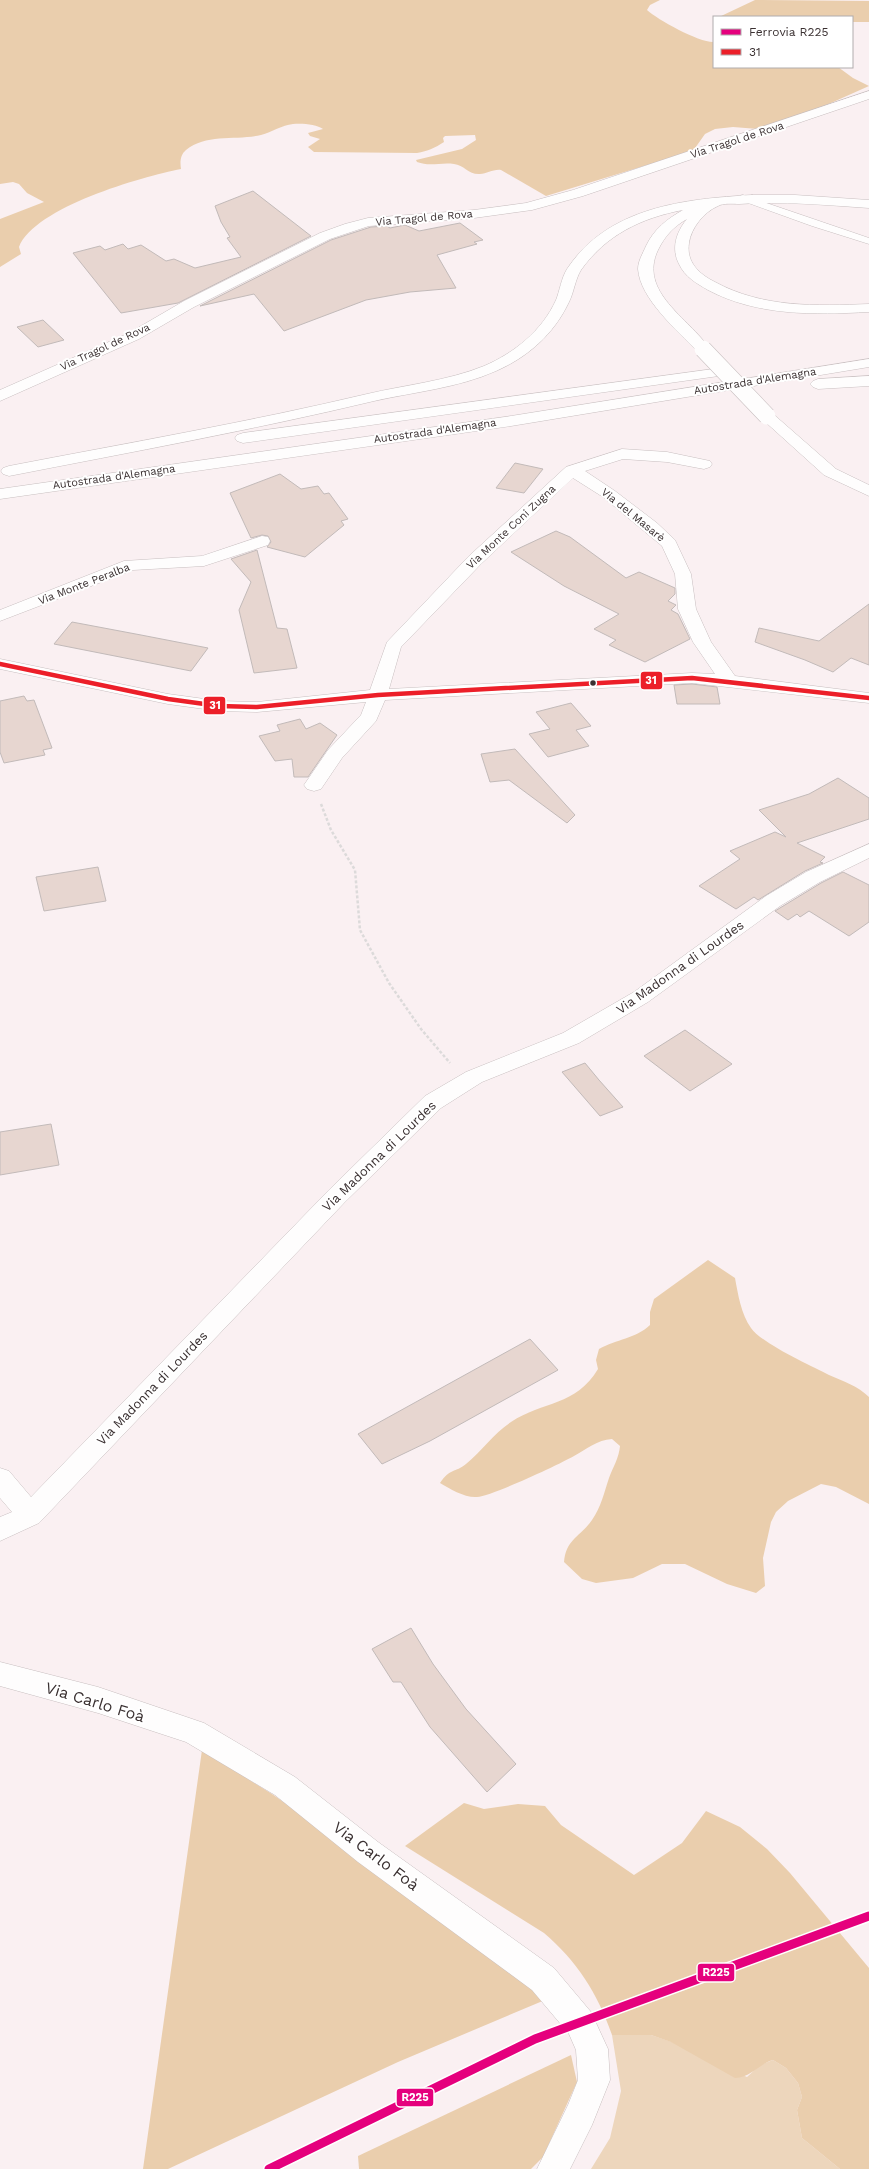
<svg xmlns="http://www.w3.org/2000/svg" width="869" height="2169" font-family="'Work Sans',sans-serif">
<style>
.green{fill:#edd6bc}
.forest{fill:#eacead}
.building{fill:#e7d6d0;stroke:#c2bab9}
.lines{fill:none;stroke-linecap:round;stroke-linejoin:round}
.lane-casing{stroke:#c8bfc0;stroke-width:1}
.street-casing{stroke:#c8bfc0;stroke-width:1}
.highway-casing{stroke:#c8bfc0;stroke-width:1}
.path{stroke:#dcdada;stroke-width:2.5;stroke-dasharray:3 2;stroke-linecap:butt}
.lane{fill:#fefdfd;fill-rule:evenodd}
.street{fill:#fefdfd;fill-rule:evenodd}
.highway{fill:#fefdfd;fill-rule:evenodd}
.highway-bridge-far1-casing{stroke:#c8bfc0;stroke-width:14;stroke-linecap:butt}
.highway-bridge-casing{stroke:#c8bfc0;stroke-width:18;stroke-linecap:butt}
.highway-bridge-far1{stroke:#fefdfd;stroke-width:13}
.highway-bridge{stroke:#fefdfd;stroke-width:17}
.bus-1-casing{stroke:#fff;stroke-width:7}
.bus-1{stroke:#ec1f29;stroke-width:4.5}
.rail-1-casing{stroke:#fff;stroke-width:12}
.rail-1{stroke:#e5007d;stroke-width:9}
.bus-dot{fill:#3a3031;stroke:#fff;stroke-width:1.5}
.labels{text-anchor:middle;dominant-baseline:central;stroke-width:4;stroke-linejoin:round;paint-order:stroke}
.far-street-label{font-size:11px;fill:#3a3031;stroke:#fff}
.street-label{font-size:13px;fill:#3a3031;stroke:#fff}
.near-street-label{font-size:16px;fill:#3a3031;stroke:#fff}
.line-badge{stroke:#fff;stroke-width:1.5}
.badge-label{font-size:11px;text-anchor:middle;font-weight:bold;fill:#fff}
</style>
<rect width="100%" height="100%" fill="#faf0f2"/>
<polygon class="green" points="612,2035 651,2035 672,2042 747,2077 760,2065 773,2060 786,2068 798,2083 802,2097 797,2110 802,2138 840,2169 591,2169 610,2138 621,2091"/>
<g class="forest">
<path d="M0 0H660L650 5 647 10C658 20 700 43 714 42V67H838L853 78 869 86 822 107 758 129 733 127 715 129 705 134 693 151 546 196 501 170C493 169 487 174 480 174 469 175 464 165 454 164 441 162 430 167 417 162L416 160 462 149 476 140 475 135 445 136 443 138 444 142C435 148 428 151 417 153L314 152 308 147 320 139 310 136 308 133 323 129C317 124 301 123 293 124 282 125 272 132 261 135 236 141 207 133 186 150 180 155 180 162 181 169 141 177 35 207 19 247L21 254 0 267V219L44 202 27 193 19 184 13 182 0 184Z"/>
<polygon points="755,0 869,1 869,22 852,22 852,17 719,17"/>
<path d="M708 1260 735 1278C738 1294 741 1314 751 1328 761 1343 811 1366 829 1375 843 1381 858 1386 869 1397V1504L836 1487 821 1484 788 1501 776 1512 771 1522 763 1558 765 1586 756 1593 727 1584 685 1564H662L633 1578 596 1583 582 1579 564 1562C566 1539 580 1537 592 1520 601 1507 604 1493 609 1478 613 1467 619 1458 620 1446L612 1439C597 1440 587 1449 574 1456 558 1465 492 1496 477 1497 465 1498 450 1489 440 1483 450 1468 455 1473 466 1464 482 1451 494 1433 511 1422 543 1401 576 1406 598 1369L596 1360 599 1349C617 1339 635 1339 650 1325V1312L654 1299Z"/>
<polygon points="202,1750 272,1794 369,1861 545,2000 398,2062 168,2169 143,2169"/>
<path d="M464 1803 484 1809 518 1804 545 1806 561 1825 634 1875 682 1843 706 1811 740 1827 767 1849 790 1873 869 1968V2169H840L802 2138 797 2110 802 2097 798 2083 786 2068 773 2060C757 2065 752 2077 735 2078L671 2042 651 2035H612C598 1994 577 1961 544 1933L405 1846Z"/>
<polygon points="571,2055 577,2082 543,2157 531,2169 359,2169 358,2156"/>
</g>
<g class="building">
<polygon points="253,191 311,236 178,303 121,313 73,253 100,246 105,250 123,244 128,249 141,245 166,261 174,259 195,268 241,257 227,238 230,237 221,222 215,206"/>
<polygon points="460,223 483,240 474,242 477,244 437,255 456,288 410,292 366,300 284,331 254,294 200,306 331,240 371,227 387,226 390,228 405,225 419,231"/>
<polygon points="43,320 64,340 38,347 17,327"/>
<polygon points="515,463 543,469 524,493 496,488"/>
<polygon points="280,474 301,489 318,486 324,494 329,493 348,519 341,521 344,525 305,557 267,547 271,542 268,536 262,535 251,538 230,493"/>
<polygon points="556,531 570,537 626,578 639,572 675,588 675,594 668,601 676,605 671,610 678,614 690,639 645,662 609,645 616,640 594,629 619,614 564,586 511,552"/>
<polygon points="257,550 277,628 287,629 297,668 254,673 239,610 251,582 231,559"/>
<polygon points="869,604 869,665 851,658 833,672 805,660 755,642 759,628 819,641"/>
<polygon points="72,622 141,635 208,648 191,671 54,644"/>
<polygon points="692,684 717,687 720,704 677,704 674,685"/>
<polygon points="24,696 27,701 34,700 52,748 43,750 45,755 4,763 0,752 0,701"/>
<polygon points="571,703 591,726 576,730 589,746 548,757 529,734 550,729 536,712"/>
<polygon points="300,719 306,729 320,723 337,735 308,777 294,777 292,759 275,761 259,736 280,731 277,725"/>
<polygon points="515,749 575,815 567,823 509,780 490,782 481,754"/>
<polygon points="838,778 869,798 869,819 797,843 825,857 820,862 823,863 805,871 758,900 754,897 736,909 699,886 740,859 730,851 775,832 786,837 759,810 809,794"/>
<polygon points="98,867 106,901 44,911 36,877"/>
<polygon points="843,872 869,885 869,922 849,936 809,911 800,917 797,914 788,920 775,911 821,883"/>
<polygon points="685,1030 732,1064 690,1091 644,1056"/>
<polygon points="585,1063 599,1080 623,1107 600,1116 562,1072"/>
<polygon points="51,1124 59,1165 0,1175 0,1132"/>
<polygon points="530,1339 558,1370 430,1441 382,1464 358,1434"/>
<polygon points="411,1628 433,1664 466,1709 516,1764 487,1792 430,1727 401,1682 393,1682 372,1649"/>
</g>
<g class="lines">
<g class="lane-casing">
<polygon id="lane" points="743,195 869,238 869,244 812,226 740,200 740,196"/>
</g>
<g class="street-casing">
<g id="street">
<polygon points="869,91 869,99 583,196 532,210 474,218 369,226 330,239 194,307 139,339 0,401 0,390 129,333 184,301 320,233 345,224 368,218 474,210 526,203 573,190"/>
<path d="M622 449 667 452 710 461 712 464 710 467 704 469 667 462 623 459 585 471 615 491 657 523 675 540 691 574 696 609 711 642 735 676 869 693V703L692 683 385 700 376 721 342 758 321 789 314 791 307 789 304 785 328 750 361 715 366 702 257 712 219 711 168 704 0 669V659L168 694 219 701 257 702 370 690 387 642 469 556 566 467ZM573 478 603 497 662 546 675 574 678 609 693 642 715 674 692 673 389 689 401 647 481 564Z"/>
<polygon points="262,536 268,537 270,541 268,545 204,566 133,570 0,621 0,610 124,561 202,556"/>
<polygon points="869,844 869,858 820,882 780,906 648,1002 579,1043 482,1082 441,1108 345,1202 39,1523 0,1541 0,1517 12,1512 0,1498 0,1468 9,1471 31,1497 329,1190 425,1096 466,1072 563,1033 634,992 766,896 806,872"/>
<polygon points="0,1662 98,1687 204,1723 295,1777 378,1842 554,1968 591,2012 608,2049 610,2080 592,2125 570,2169 537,2169 568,2105 578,2080 576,2050 569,2034 532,1990 358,1862 275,1795 186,1742 98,1713 0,1686"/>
</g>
</g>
<g class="highway-casing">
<g id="highway">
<path d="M752 195H795L869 200V208C826 205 782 201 739 204 733 204 723 203 718 206 704 212 691 228 689 243 686 262 699 274 715 282 763 308 816 306 869 304V312C814 315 757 316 708 290 696 283 685 277 679 264 671 249 676 232 687 219 673 227 665 236 658 250 638 292 689 318 709 348L707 351H697C678 331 640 299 638 269 638 261 643 253 646 246 654 229 667 219 683 210 641 218 606 235 581 270 575 280 574 292 569 302 554 334 528 357 496 371 458 388 414 392 374 401 253 430 131 452 9 476L3 474 1 471 3 468 9 466C128 443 249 422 367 394 405 385 447 381 484 366 514 353 542 331 556 300 560 290 561 279 567 269 608 207 684 199 752 195Z"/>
<polygon points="869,359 869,367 511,426 0,499 0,489 511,416"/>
<polygon points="728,367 733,368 735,371 733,374 243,443 237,441 235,438 237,435 243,433"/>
<polygon points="869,376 869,386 818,389 813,387 810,384 813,381 818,379"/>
<polygon points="767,411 772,413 836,469 869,485 869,496 824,475 762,419 759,416 762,413"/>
</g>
</g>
<polyline class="path" points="321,804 331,830 355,870 360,930 389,983 421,1029 450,1063"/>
<use href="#lane" class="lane"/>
<use href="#street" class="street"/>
<use href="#highway" class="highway"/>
<g class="highway-bridge-far1-casing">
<polyline id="highway-bridge-far1" points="702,348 704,350"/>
</g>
<g class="highway-bridge-casing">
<polyline id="highway-bridge" points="703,349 767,416"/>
</g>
<use href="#highway-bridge-far1" class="highway-bridge-far1"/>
<use href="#highway-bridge" class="highway-bridge"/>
<g class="bus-1-casing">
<polyline id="bus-1" points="0,664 168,699 219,706 257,707 378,695 692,678 869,698"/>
</g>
<use href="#bus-1" class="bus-1"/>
<g class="rail-1-casing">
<polyline id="rail-1" points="269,2169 535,2039 869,1916"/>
</g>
<use href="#rail-1" class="rail-1"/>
</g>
<circle class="bus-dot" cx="593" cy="683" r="3.5"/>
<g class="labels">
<g class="far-street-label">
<text transform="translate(737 140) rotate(-18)">Via Tragol de Rova</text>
<text transform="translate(424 218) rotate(-5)">Via Tragol de Rova</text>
<text transform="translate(105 347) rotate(-25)">Via Tragol de Rova</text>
<text transform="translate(755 381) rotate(-9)">Autostrada d'Alemagna</text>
<text transform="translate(435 431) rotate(-8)">Autostrada d'Alemagna</text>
<text transform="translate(114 477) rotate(-8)">Autostrada d'Alemagna</text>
<text transform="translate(633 515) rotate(39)">Via del Masarè</text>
<text transform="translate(511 527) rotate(-43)">Via Monte Coni Zugna</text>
<text transform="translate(84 584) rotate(-21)">Via Monte Peralba</text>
</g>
<g class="street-label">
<text transform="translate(680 967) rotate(-35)">Via Madonna di Lourdes</text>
<text transform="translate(379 1156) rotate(-44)">Via Madonna di Lourdes</text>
<text transform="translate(152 1388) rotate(-46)">Via Madonna di Lourdes</text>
</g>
<g class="near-street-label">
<text transform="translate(95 1702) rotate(17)">Via Carlo Foà</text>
<text transform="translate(376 1856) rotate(37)">Via Carlo Foà</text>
</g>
</g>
<g class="line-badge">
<rect x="640" y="671" width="23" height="19" rx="4" fill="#ec1f29"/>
<rect x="203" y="696" width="23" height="19" rx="4" fill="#ec1f29"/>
<rect x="697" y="1963" width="38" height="19" rx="4" fill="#e5007d"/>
<rect x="396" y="2088" width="38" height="19" rx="4" fill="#e5007d"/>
</g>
<g class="badge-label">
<text x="651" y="684">31</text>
<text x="215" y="709">31</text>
<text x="716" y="1976">R225</text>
<text x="415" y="2101">R225</text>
</g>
<rect x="713" y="16" width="140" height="52" fill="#ffffff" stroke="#b0acad"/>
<rect x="721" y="29" width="20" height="6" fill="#e5007d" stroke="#b0acad"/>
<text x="749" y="36" font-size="12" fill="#3a3031">Ferrovia R225</text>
<rect x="721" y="49" width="20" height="6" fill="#ec1f29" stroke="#b0acad"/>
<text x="749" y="56" font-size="12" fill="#3a3031">31</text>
</svg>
